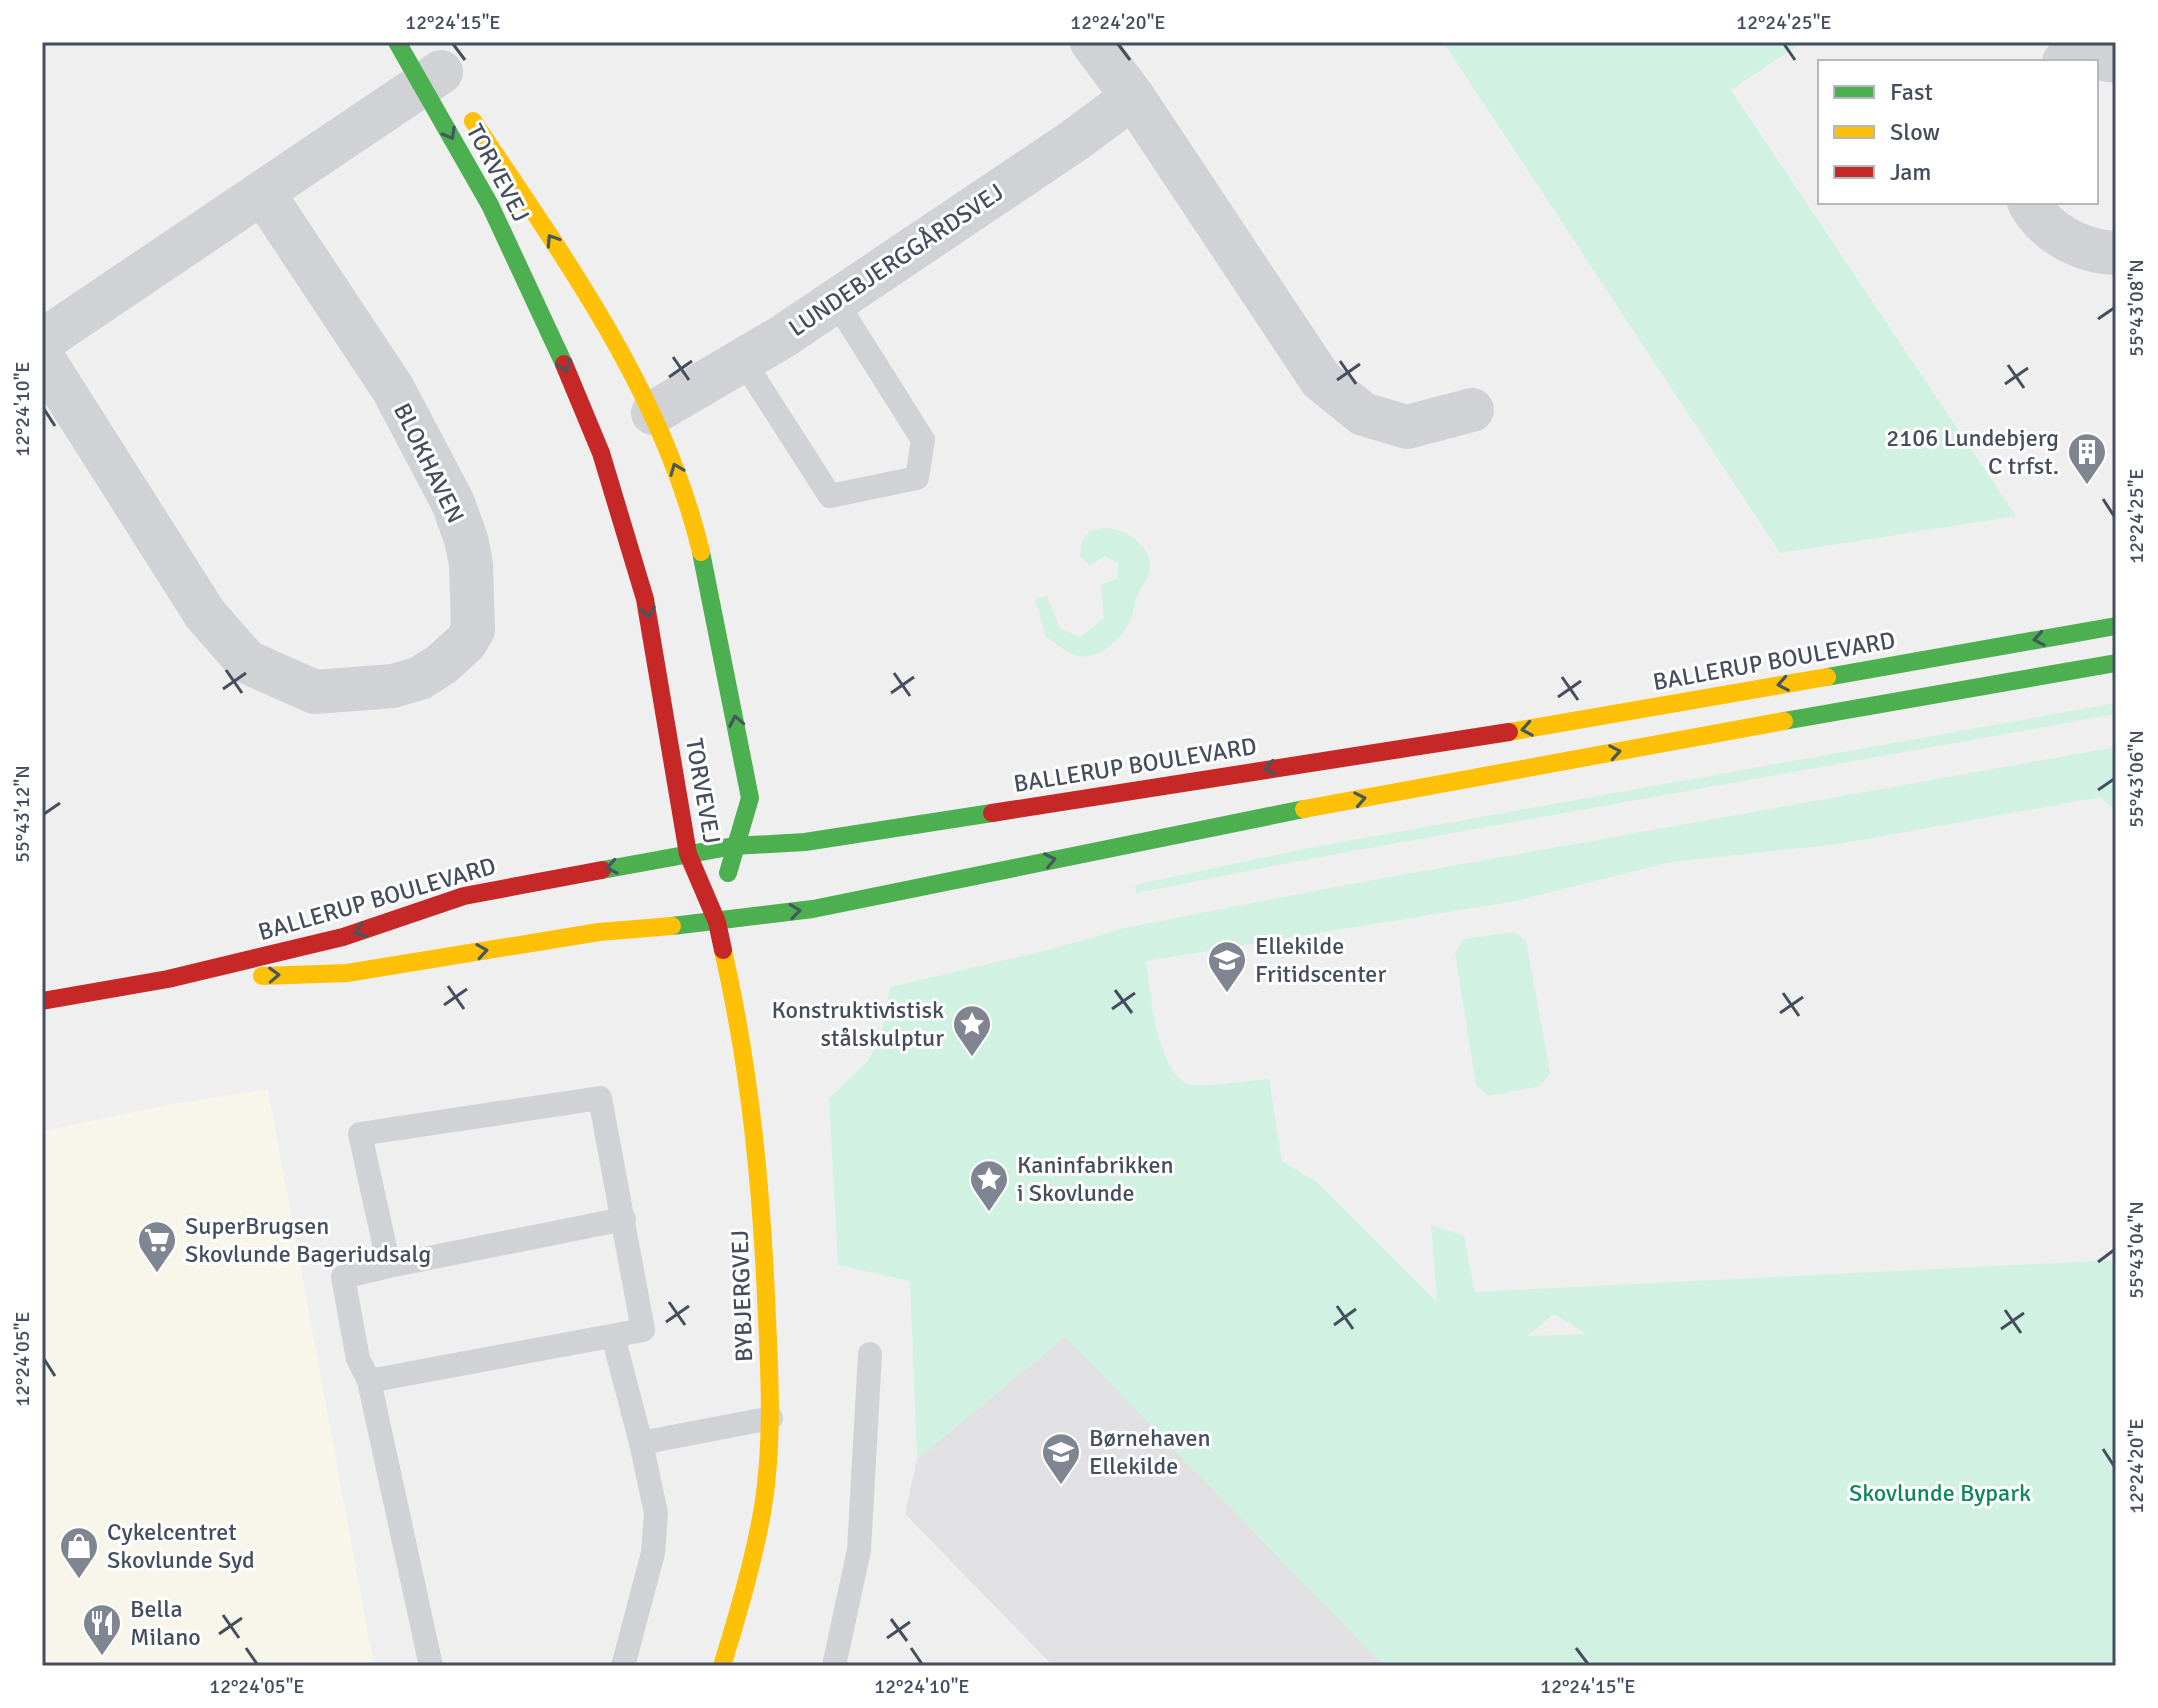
<svg xmlns="http://www.w3.org/2000/svg" width="2158" height="1708" font-family="Signika,sans-serif">
<style>
.commercial{fill:#f8f5ea}
.education{fill:#e1e0e2}
.green{fill:#d1f2e2;fill-rule:evenodd}
.lines{fill:none;stroke-linecap:round;stroke-linejoin:round}
.lane{stroke:#d0d2d6;stroke-width:24}
.street{stroke:#d0d2d6;stroke-width:44}
.fast{stroke:#4caf50;stroke-width:18}
.slow{stroke:#ffc107;stroke-width:18}
.jam{stroke:#c62828;stroke-width:18}
.oneway{stroke:#45585d}
.ticks{fill:none;stroke:#444e5e;stroke-width:3}
.labels{text-anchor:middle;dominant-baseline:central;stroke-width:6;stroke-linejoin:round;paint-order:stroke}
.street-label{font-size:24px;fill:#444e5e;stroke:#fff}
.poi-label{font-size:24px;fill:#444e5e;stroke:#fff;text-anchor:start}
.park-label{font-size:24px;fill:#0d875c;stroke:#fff}
.neatline{fill:none;stroke:#444e5e;stroke-width:3}
.ticks-label{font-size:20px;text-anchor:middle;fill:#444e5e}
</style>
<rect width="100%" height="100%" fill="#f0efef"/>
<polygon class="commercial" points="268,1089 374,1666 42,1666 42,1131 173,1104"/>
<polygon class="education" points="1065,1336 1384,1666 1053,1666 905,1514 917,1459"/>
<g class="green">
<polygon points="1443,42 1803,42 1731,90 2016,516 1780,553"/>
<path d="M1105 528C1123 528 1148 543 1150 563 1152 576 1141 586 1137 597 1133 604 1134 613 1131 620 1121 639 1101 660 1078 656 1068 654 1055 643 1046 637L1035 599 1047 596 1060 629 1080 637 1104 618 1101 585 1118 578V563L1104 556 1090 566 1080 556 1082 542 1089 531Z"/>
<polygon points="2116,703 2116,714 1330,855 1136,893 1135,885 1309,848"/>
<path d="M2116 747V811L2101 797 1838 844 1671 862 1515 901 1146 961C1151 992 1156 1079 1193 1085 1212 1087 1249 1080 1269 1079L1282 1161 1318 1183 1437 1302 1431 1225 1464 1236 1475 1292 2116 1260V1666H1384L1065 1337 917 1459 910 1281 838 1265 829 1099 869 1060 883 1029 890 987 1048 950 1129 927 1346 885ZM1554 1314 1585 1333V1334L1527 1336Z"/>
<polygon points="1514,932 1526,940 1550,1073 1540,1086 1488,1096 1476,1085 1455,953 1464,939"/>
</g>
<g class="lines">
<g class="lane">
<polyline points="744,362 830,496 917,478 923,440 835,300"/>
<polyline points="613,1336 641,1443 656,1513 653,1553 623,1666"/>
<polyline points="369,1381 358,1359 343,1277 389,1266"/>
<polyline points="641,1443 771,1418"/>
<polyline points="431,1666 369,1381 643,1330 600,1098 360,1134 389,1266 624,1219"/>
<polyline points="834,1666 859,1550 870,1354"/>
</g>
<g class="street">
<polyline points="1092,42 1133,97 1321,380 1363,414 1407,427 1472,410"/>
<polyline points="2064,62 2075,55 2116,61"/>
<path d="M2029 202C2045 233 2082 252 2116 253"/>
<polyline points="42,341 441,72"/>
<polyline points="42,357 205,614 247,662 315,692 393,686 420,678 442,664 466,642 473,630 471,564 466,539 453,503 393,389 263,193"/>
<polyline points="653,413 782,337 1075,140 1133,97"/>
</g>
<g class="fast">
<polyline points="397,42 490,205 564,364"/>
<polyline points="701,552 750,798 728,873"/>
<polyline points="1827,677 2116,626"/>
<polyline points="1784,721 2116,663"/>
<polyline points="602,870 734,846 805,842 992,813"/>
<polyline points="672,926 813,909 1304,809"/>
</g>
<g class="slow">
<path d="M473 121C563 256 663 392 701 552"/>
<polyline points="1509,732 1827,677"/>
<polyline points="1304,809 1784,721"/>
<polyline points="262,976 347,973 599,932 672,926"/>
<path d="M722 1666C738 1614 754 1560 763 1507 773 1444 770 1381 767 1319 762 1192 751 1074 723 950"/>
</g>
<g class="jam">
<polyline points="564,364 601,453 645,599 688,854 717,922 723,950"/>
<polyline points="992,813 1509,732"/>
<polyline points="42,1001 168,979 343,937 464,896 602,870"/>
</g>
</g>
<defs><path id="oneway-chevron" d="M-2-3.5L2.5 0L-2 3.5" fill="none" stroke-width="1.6" stroke-linecap="round" stroke-linejoin="round" transform="scale(2)"/></defs>
<g class="oneway">
<use href="#oneway-chevron" transform="translate(450 134) rotate(60)"/>
<use href="#oneway-chevron" transform="translate(552 240) rotate(-123)"/>
<use href="#oneway-chevron" transform="translate(565 366) rotate(67)"/>
<use href="#oneway-chevron" transform="translate(676 469) rotate(-112)"/>
<use href="#oneway-chevron" transform="translate(648 612) rotate(80)"/>
<use href="#oneway-chevron" transform="translate(2039 639) rotate(170)"/>
<use href="#oneway-chevron" transform="translate(1783 684) rotate(170)"/>
<use href="#oneway-chevron" transform="translate(736 721) rotate(-101)"/>
<use href="#oneway-chevron" transform="translate(1527 729) rotate(170)"/>
<use href="#oneway-chevron" transform="translate(1615 752) rotate(-10)"/>
<use href="#oneway-chevron" transform="translate(1270 768) rotate(171)"/>
<use href="#oneway-chevron" transform="translate(1360 799) rotate(-11)"/>
<use href="#oneway-chevron" transform="translate(1050 860) rotate(-12)"/>
<use href="#oneway-chevron" transform="translate(612 867) rotate(170)"/>
<use href="#oneway-chevron" transform="translate(795 911) rotate(-8)"/>
<use href="#oneway-chevron" transform="translate(360 931) rotate(161)"/>
<use href="#oneway-chevron" transform="translate(482 951) rotate(-9)"/>
<use href="#oneway-chevron" transform="translate(274 975) rotate(-2)"/>
</g>
<path class="ticks" d="M453 44 465 60M1118 44 1130 60M1784 44 1795 60M2098 319 2114 308M673 357 689 380M1340 361 1356 384M2008 365 2024 388M669 377 692 361M1337 380 1360 364M2005 384 2028 368M44 409 55 426M2103 499 2114 516M226 670 242 693M894 673 910 696M1562 677 1578 700M223 689 246 673M891 693 914 677M1558 697 1581 681M2098 790 2114 779M44 814 60 803M448 986 464 1009M1115 990 1132 1013M1783 993 1799 1016M444 1005 467 989M1112 1009 1135 993M1780 1013 1803 997M2098 1262 2114 1250M669 1302 685 1325M1337 1306 1353 1329M2005 1310 2021 1333M666 1322 689 1306M1334 1325 1356 1309M2001 1329 2024 1313M44 1359 55 1376M2103 1449 2114 1466M223 1615 239 1638M891 1619 907 1641M219 1634 242 1618M887 1638 910 1622M246 1648 257 1664M911 1648 922 1664M1576 1648 1588 1664"/>
<defs>
<g id="building-pin" transform="scale(2)"><path d="M0 17L-7.5 6A9.5 9.5 0 1 1 7.5 6Z" fill="#808691" stroke="#fff"/><path d="M-4-6H4V6H1V3H-1V6H-4ZM-2.5-4.3h1.7v1.8h-1.7ZM.8-4.3h1.7v1.8H.8ZM-2.5-1h1.7V.8h-1.7ZM.8-1h1.7V.8H.8Z" fill="#fff"/></g>
<g id="school-pin" transform="scale(2)"><path d="M0 17L-7.5 6A9.5 9.5 0 1 1 7.5 6Z" fill="#808691" stroke="#fff"/><path d="M0-5L7-2L0 1L-7-2ZM-4 1L0 2.5L4 1V4Q0 6-4 4Z" fill="#fff"/></g>
<g id="sight-pin" transform="scale(2)"><path d="M0 17L-7.5 6A9.5 9.5 0 1 1 7.5 6Z" fill="#808691" stroke="#fff"/><path d="M0-6L1.8-2.2L6-1.7L2.9 1.2L3.7 5.4L0 3.3L-3.7 5.4L-2.9 1.2L-6-1.7L-1.8-2.2Z" fill="#fff"/></g>
<g id="supermarket-pin" transform="scale(2)"><path d="M0 17L-7.5 6A9.5 9.5 0 1 1 7.5 6Z" fill="#808691" stroke="#fff"/><path d="M-6-5.5h2.5l.6 2H6L4.5 2H-2.5L-4.4-4H-6ZM-1.5 3.2a1.3 1.3 0 1 0 .1 0ZM3 3.2a1.3 1.3 0 1 0 .1 0Z" fill="#fff"/></g>
<g id="shop-pin" transform="scale(2)"><path d="M0 17L-7.5 6A9.5 9.5 0 1 1 7.5 6Z" fill="#808691" stroke="#fff"/><path d="M-5-2.5h2.3a2.7 3.5 0 0 1 5.4 0H5L5.5 6h-11ZM-1.5-2.5h3a1.5 2.3 0 0 0-3 0Z" fill="#fff"/></g>
<g id="restaurant-pin" transform="scale(2)"><path d="M0 17L-7.5 6A9.5 9.5 0 1 1 7.5 6Z" fill="#808691" stroke="#fff"/><path d="M-5-6h1v4h1v-4h1v4h1v-4h1v5L-1.5 .5V6h-2V.5L-5-1ZM5-6V6H3V1.5H1.5Q1.5-4 5-6Z" fill="#fff"/></g>
</defs>
<g fill-rule="evenodd">
<use href="#building-pin" x="2087" y="452"/>
<use href="#school-pin" x="1227" y="960"/>
<use href="#sight-pin" x="972" y="1024"/>
<use href="#sight-pin" x="989" y="1179"/>
<use href="#supermarket-pin" x="157" y="1240"/>
<use href="#school-pin" x="1061" y="1452"/>
<use href="#shop-pin" x="79" y="1546"/>
<use href="#restaurant-pin" x="102" y="1623"/>
</g>
<g class="labels">
<g class="street-label">
<text transform="translate(498 173) rotate(62)">TORVEVEJ</text>
<text transform="translate(896 260) rotate(-34)">LUNDEBJERGGÅRDSVEJ</text>
<text transform="translate(429 463) rotate(64)">BLOKHAVEN</text>
<text transform="translate(1774 661) rotate(-10)">BALLERUP BOULEVARD</text>
<text transform="translate(1135 765) rotate(-9)">BALLERUP BOULEVARD</text>
<text transform="translate(703 791) rotate(80)">TORVEVEJ</text>
<text transform="translate(377 899) rotate(-16)">BALLERUP BOULEVARD</text>
<text transform="translate(742 1296) rotate(-92)">BYBJERGVEJ</text>
</g>
<g class="poi-label">
<text x="2059" y="438" text-anchor="end">2106 Lundebjerg<tspan x="2059" dy="28">C trfst.</tspan></text>
<text x="1255" y="946">Ellekilde<tspan x="1255" dy="28">Fritidscenter</tspan></text>
<text x="944" y="1010" text-anchor="end">Konstruktivistisk<tspan x="944" dy="28">stålskulptur</tspan></text>
<text x="1017" y="1165">Kaninfabrikken<tspan x="1017" dy="28">i Skovlunde</tspan></text>
<text x="185" y="1226">SuperBrugsen<tspan x="185" dy="28">Skovlunde Bageriudsalg</tspan></text>
<text x="1089" y="1438">Børnehaven<tspan x="1089" dy="28">Ellekilde</tspan></text>
<text x="107" y="1532">Cykelcentret<tspan x="107" dy="28">Skovlunde Syd</tspan></text>
<text x="130" y="1609">Bella<tspan x="130" dy="28">Milano</tspan></text>
</g>
<g class="park-label">
<text x="1940" y="1493">Skovlunde Bypark</text>
</g>
</g>
<rect width="2158" height="1708" fill="none" stroke="#ffffff" stroke-width="88"/>
<rect x="1818" y="60" width="280" height="144" fill="#ffffff" stroke="#b4b8bf" stroke-width="2"/>
<rect x="1834" y="86" width="40" height="12" fill="#4caf50" stroke="#b4b8bf" stroke-width="2"/>
<text x="1890" y="100" font-size="24" fill="#444e5e">Fast</text>
<rect x="1834" y="126" width="40" height="12" fill="#ffc107" stroke="#b4b8bf" stroke-width="2"/>
<text x="1890" y="140" font-size="24" fill="#444e5e">Slow</text>
<rect x="1834" y="166" width="40" height="12" fill="#c62828" stroke="#b4b8bf" stroke-width="2"/>
<text x="1890" y="180" font-size="24" fill="#444e5e">Jam</text>
<rect x="44" y="44" width="2070" height="1620" class="neatline"/>
<g class="ticks-label">
<text x="453" y="29">12°24'15"E</text>
<text x="1118" y="29">12°24'20"E</text>
<text x="1784" y="29">12°24'25"E</text>
<text transform="translate(2136 308) rotate(-90)" y="7">55°43'08"N</text>
<text transform="translate(22 409) rotate(-90)" y="7">12°24'10"E</text>
<text transform="translate(2136 516) rotate(-90)" y="7">12°24'25"E</text>
<text transform="translate(2136 779) rotate(-90)" y="7">55°43'06"N</text>
<text transform="translate(22 814) rotate(-90)" y="7">55°43'12"N</text>
<text transform="translate(2136 1250) rotate(-90)" y="7">55°43'04"N</text>
<text transform="translate(22 1359) rotate(-90)" y="7">12°24'05"E</text>
<text transform="translate(2136 1466) rotate(-90)" y="7">12°24'20"E</text>
<text x="257" y="1693">12°24'05"E</text>
<text x="922" y="1693">12°24'10"E</text>
<text x="1588" y="1693">12°24'15"E</text>
</g>
</svg>
